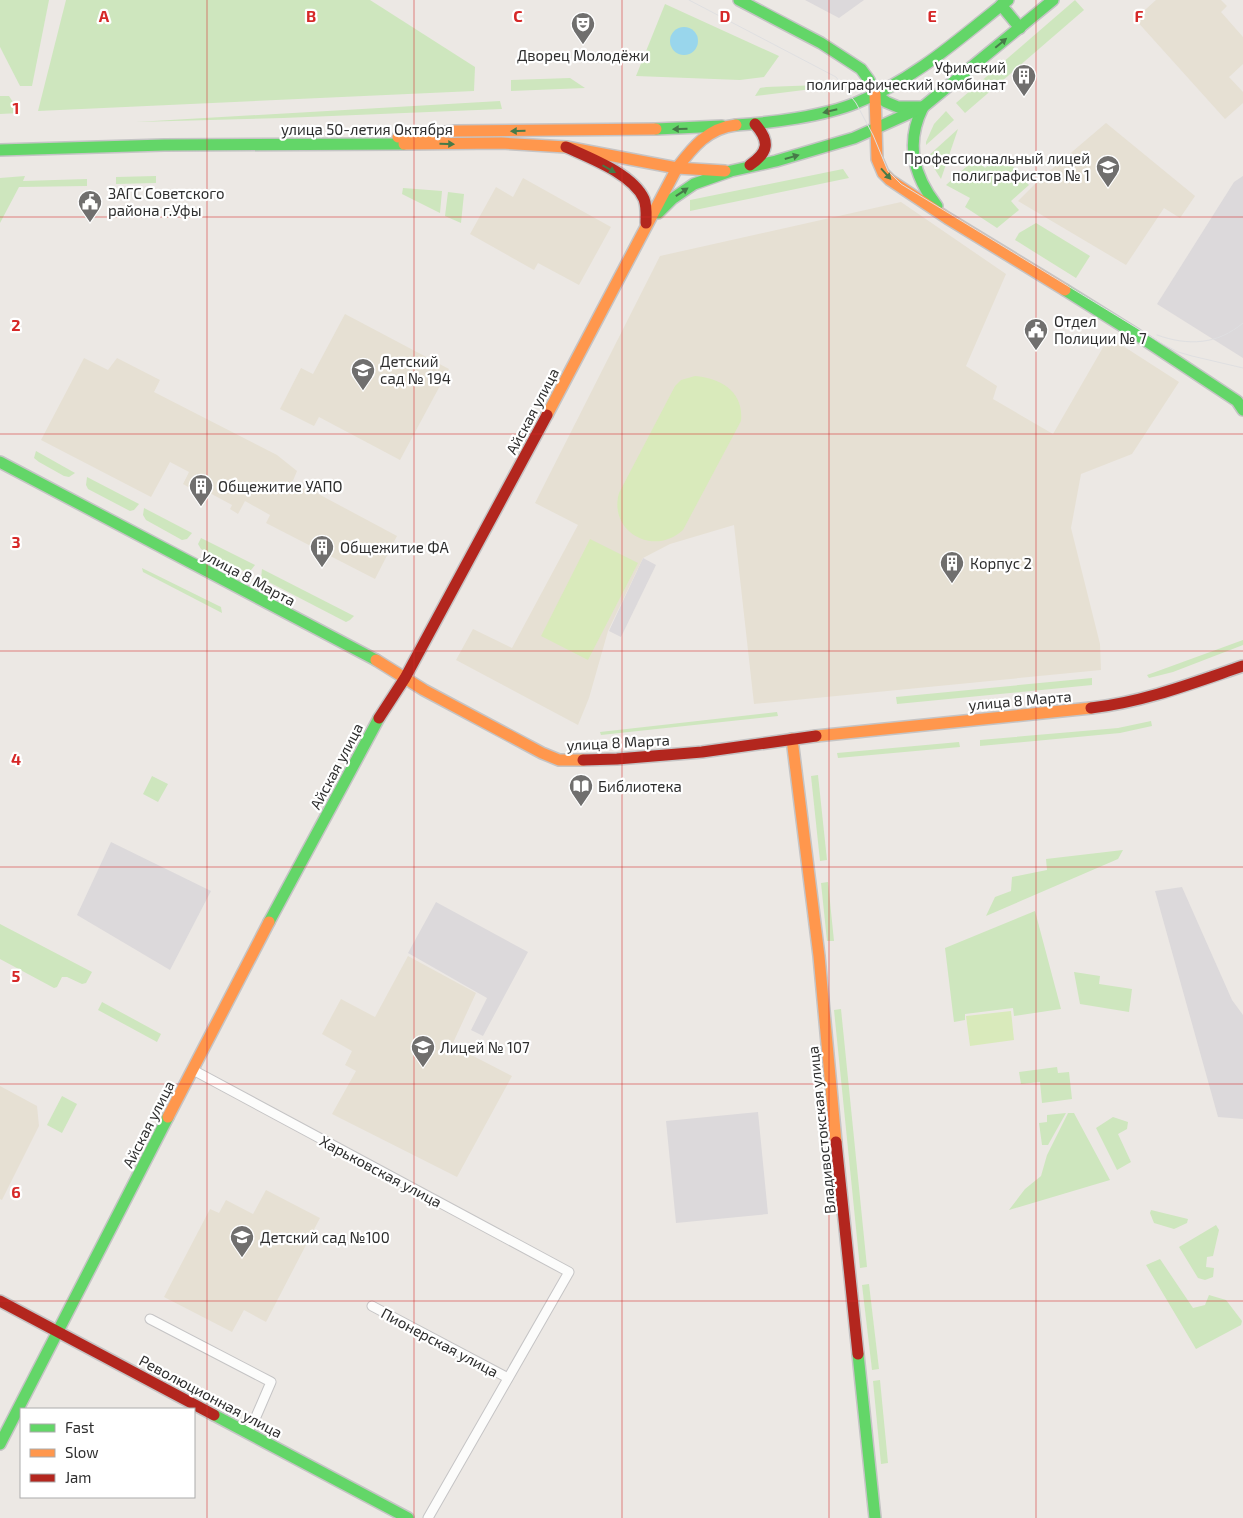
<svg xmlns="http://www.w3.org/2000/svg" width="1243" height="1518" font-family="'Exo 2',sans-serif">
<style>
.industrial{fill:#dcd9db}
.education{fill:#e6e0d3}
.green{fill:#cee6be}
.pitch{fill:#d9eabb}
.water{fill:#99d6ec}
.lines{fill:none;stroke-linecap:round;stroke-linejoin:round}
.street-casing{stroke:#c5c4c5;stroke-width:11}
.fast-casing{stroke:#c5c4c5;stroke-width:14}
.slow-casing{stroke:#c5c4c5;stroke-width:14}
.jam-casing{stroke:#c5c4c5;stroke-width:14}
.street{stroke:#fcfcfb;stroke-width:9}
.fast{stroke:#63d668;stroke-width:11}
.slow{stroke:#ff974d;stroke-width:11}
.jam{stroke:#b3261e;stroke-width:11}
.tram{stroke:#dfdfe1;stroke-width:1}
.oneway{fill:#467a48}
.grid{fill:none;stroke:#d62828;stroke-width:1;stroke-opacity:0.55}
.labels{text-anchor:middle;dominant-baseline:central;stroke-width:4.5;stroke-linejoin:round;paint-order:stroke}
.poi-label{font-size:15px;fill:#2e2e2e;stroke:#fff;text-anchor:start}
.street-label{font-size:15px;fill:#2e2e2e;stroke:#fff}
.grid-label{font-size:16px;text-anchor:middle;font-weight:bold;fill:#d62828;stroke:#fff;stroke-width:4.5;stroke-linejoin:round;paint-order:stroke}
</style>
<rect width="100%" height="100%" fill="#ece8e4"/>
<g class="industrial">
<polygon points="805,0 864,0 839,18"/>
<polygon points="1243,176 1243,358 1157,304 1234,182"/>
<polygon points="643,558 656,565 621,637 609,631"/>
<polygon points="111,842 211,891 170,970 77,915"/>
<polygon points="1182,887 1232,1000 1243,1015 1243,1119 1218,1117 1155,891"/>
<polygon points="436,902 528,952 483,1036 471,1030 487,998 408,953"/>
<polygon points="758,1112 768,1214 676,1223 666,1121"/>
</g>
<g class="education">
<polygon points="1156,0 1221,0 1227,6 1221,12 1243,37 1243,64 1229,77 1243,92 1243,103 1225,119 1135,19"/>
<polygon points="1106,123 1195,196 1180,218 1164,208 1126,265 1018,201 1039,180"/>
<polygon points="523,178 611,227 579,285 538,263 534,270 470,234 496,187 513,197"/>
<polygon points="901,202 1006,274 966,366 997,386 993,399 1053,434 1109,337 1179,382 1132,454 1081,474 1071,528 1100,644 1101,670 754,704 734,525 670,544 643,558 608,631 589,698 578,725 456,660 473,629 512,648 578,525 535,503 660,256"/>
<polygon points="345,314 449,369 400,460 319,417 314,426 280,409 301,368 313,374"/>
<polygon points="84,358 108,370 117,358 160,380 154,392 277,455 297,471 292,483 300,488 311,490 397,536 375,579 266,523 270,515 245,501 238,514 230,509 232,505 193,484 190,488 183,484 189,472 170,462 151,497 41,440"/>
<polygon points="408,956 476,993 452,1045 512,1076 457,1177 332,1114 356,1071 345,1065 352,1051 322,1034 341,999 375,1017"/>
<polygon points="0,1086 37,1106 39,1126 2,1200 0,1199"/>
<polygon points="266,1190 320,1218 266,1322 244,1310 232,1332 164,1297 210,1209 219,1213 226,1200 253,1214"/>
</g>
<g class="green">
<polygon points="0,0 49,0 32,86 20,86 0,47"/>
<polygon points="66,0 370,0 475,67 474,91 38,111"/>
<polygon points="1075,0 1084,10 965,113 956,103"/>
<polygon points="665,4 779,56 764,77 740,80 636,76"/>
<polygon points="570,78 585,88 511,91 511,80"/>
<polygon points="819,85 812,89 755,96 760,88 766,87"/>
<polygon points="0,96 9,96 20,113 0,114"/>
<polygon points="500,101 502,109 283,118 136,122"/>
<polygon points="946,111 954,120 926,145 926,142 934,124"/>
<polygon points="958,129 941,179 927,157"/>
<polygon points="1002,154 1029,185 1011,201 1019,210 997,228 965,207 970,198 946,185 976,158 985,168"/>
<polygon points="843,169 849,178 690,211 690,200"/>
<polygon points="25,176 23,181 87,179 87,186 19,187 0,223 0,178"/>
<polygon points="156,176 156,183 116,184 116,177"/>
<polygon points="403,188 442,191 440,213 402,194"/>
<polygon points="448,192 464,194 461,223 445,216"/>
<polygon points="1036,223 1090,256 1076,278 1015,240 1019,233"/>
<polygon points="36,451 75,473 69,477 64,476 39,462 34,458"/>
<polygon points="87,477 139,504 134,510 130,511 88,489 86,485"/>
<polygon points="144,508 192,533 187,539 182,540 146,520 143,515"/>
<polygon points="201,538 255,565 251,570 244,571 201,549 198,544"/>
<polygon points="142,568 221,607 222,613 143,572"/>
<polygon points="262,569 354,616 350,620 346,622 261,578"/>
<polygon points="1243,640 1243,645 1173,672 1149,678 1147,675"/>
<polygon points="1092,678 1092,685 897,704 896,697"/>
<polygon points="777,712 778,716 601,735 600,732"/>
<polygon points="1151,721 1152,726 1120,733 980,746 980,740 1118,728"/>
<polygon points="959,742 960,747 838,758 837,753"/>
<polygon points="818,775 827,860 820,861 811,776"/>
<polygon points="152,776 168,784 158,802 143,794"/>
<polygon points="1123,850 1118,859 986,916 995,897 1011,891 1012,877 1047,870 1046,859"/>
<polygon points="828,882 834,941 827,941 821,883"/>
<polygon points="1035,911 1061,1009 1014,1016 1013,1008 965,1014 965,1020 954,1022 945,948"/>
<polygon points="0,924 92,972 86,983 82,984 67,977 62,977 57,987 54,988 0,959"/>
<polygon points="1074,972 1100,976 1099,984 1132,989 1129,1012 1080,1004"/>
<polygon points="102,1002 161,1034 157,1042 98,1010"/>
<polygon points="841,1009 867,1267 860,1268 834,1010"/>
<polygon points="1057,1067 1058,1073 1069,1072 1072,1099 1042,1103 1040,1082 1021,1084 1019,1072"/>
<polygon points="62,1096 77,1104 62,1133 47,1125"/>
<polygon points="1066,1113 1048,1145 1042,1145 1039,1123 1047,1122 1047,1115"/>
<polygon points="1068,1113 1074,1113 1110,1180 1009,1210 1025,1189 1041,1176 1047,1155"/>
<polygon points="1113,1117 1128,1122 1127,1129 1118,1134 1131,1162 1117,1170 1096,1128"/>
<polygon points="1151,1210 1188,1219 1187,1223 1174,1229 1154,1223 1150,1213"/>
<polygon points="1216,1225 1219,1230 1213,1256 1207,1257 1206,1267 1214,1268 1213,1277 1205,1280 1198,1278 1179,1247"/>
<polygon points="1160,1259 1193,1308 1205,1305 1209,1295 1226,1300 1242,1321 1241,1325 1196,1349 1146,1265"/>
<polygon points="869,1284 879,1369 872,1370 862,1285"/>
<polygon points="880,1380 888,1463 881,1464 873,1381"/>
</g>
<g class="pitch">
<path d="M695 376C721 378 744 392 741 421L683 530C654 557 608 532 619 493L675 386 681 380Z"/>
<polygon points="590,539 638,563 588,660 541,636"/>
<polygon points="1011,1011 1014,1040 970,1046 966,1016"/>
</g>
<circle class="water" cx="684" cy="41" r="14"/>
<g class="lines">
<g class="street-casing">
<g id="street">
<polyline points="193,1070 569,1272 428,1518"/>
<polyline points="372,1306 508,1378"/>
<polyline points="150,1319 271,1382 255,1419 247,1432"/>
</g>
</g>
<g class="fast-casing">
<g id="fast">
<path d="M739 0 821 43 861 69 869 80 875 94 886 102 898 107H923C905 143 913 175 937 206"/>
<polyline points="1001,5 1020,28"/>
<path d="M736 125C771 123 824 116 856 103 914 80 960 38 1008 0"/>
<polyline points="656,129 722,126"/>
<polyline points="0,150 164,145 404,144"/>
<polyline points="658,213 672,199 694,184 731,171 776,161 854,138 923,107 1053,0"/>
<polyline points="1065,290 1137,335 1237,401 1243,410"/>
<polyline points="0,462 376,660"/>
<polyline points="269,922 379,718"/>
<polyline points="858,1354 875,1518"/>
<polyline points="214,1415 408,1518"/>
<polyline points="0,1444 168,1117"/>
</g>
</g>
<g class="slow-casing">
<g id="slow">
<polyline points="875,94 877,159 883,173 890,180 947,218 1065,290"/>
<polyline points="398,137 455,131 656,129"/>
<polyline points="404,144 501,143 566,147 677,168 725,171"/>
<path d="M547 415 677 168C693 147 708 128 736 125"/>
<polyline points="376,660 424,690 542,753 559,760 583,760"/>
<polyline points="816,736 1091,708"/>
<polyline points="792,739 819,956 836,1142"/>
<polyline points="168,1117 269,922"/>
</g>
</g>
<g class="jam-casing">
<g id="jam">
<path d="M566 147C590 158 633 174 644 199 647 207 646 215 646 223"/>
<path d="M750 165C769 152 770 141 755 124"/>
<path d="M1091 708C1144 702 1193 683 1243 666"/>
<polyline points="379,718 405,678 547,415"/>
<polyline points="583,760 617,759 702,752 816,736"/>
<polyline points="836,1142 858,1354"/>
<polyline points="0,1301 214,1415"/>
</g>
</g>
<use href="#street" class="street"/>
<use href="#fast" class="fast"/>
<use href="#slow" class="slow"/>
<use href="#jam" class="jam"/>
<g class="tram">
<polyline points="689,0 836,77 856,103 873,135 888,171 901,184 1163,344 1178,352 1192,356 1243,368"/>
<path d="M1157 335C1188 346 1217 345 1243 323"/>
</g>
</g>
<defs><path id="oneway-solid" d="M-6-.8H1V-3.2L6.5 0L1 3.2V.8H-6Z" transform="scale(1.25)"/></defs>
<g class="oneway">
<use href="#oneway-solid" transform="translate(1001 43) rotate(-40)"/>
<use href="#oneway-solid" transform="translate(830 111) rotate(166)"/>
<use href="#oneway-solid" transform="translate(680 129) rotate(179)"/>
<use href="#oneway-solid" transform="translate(518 131) rotate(179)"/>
<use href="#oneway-solid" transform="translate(447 144) rotate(1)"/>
<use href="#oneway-solid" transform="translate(792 157) rotate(-16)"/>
<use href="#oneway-solid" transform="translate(609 169) rotate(30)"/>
<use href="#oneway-solid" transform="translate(886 174) rotate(48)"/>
<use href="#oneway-solid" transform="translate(682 192) rotate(-34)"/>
</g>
<path class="grid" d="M207 0V1518M414 0V1518M622 0V1518M829 0V1518M1036 0V1518M0 217H1243M0 434H1243M0 651H1243M0 867H1243M0 1084H1243M0 1301H1243"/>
<defs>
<g id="theatre-pin" transform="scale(1.25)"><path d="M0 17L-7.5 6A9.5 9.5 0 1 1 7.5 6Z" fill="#706f6e" stroke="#fff"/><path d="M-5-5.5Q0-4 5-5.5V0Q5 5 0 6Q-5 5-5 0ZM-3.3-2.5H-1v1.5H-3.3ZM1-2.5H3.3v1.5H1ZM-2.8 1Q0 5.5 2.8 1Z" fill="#fff"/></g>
<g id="building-pin" transform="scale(1.25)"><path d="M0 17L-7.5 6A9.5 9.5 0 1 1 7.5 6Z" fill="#706f6e" stroke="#fff"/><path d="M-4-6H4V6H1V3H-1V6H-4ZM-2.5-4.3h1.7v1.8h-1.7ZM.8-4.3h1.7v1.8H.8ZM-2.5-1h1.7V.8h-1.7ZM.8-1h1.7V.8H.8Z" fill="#fff"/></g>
<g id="university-pin" transform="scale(1.25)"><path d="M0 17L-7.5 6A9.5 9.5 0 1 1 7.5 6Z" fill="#706f6e" stroke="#fff"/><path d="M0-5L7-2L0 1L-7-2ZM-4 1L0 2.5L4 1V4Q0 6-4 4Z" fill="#fff"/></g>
<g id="civic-pin" transform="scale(1.25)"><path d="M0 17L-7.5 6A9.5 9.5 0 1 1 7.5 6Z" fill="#706f6e" stroke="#fff"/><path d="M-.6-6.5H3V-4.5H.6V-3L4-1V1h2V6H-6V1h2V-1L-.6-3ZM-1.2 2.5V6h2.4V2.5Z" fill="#fff"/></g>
<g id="school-pin" transform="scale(1.25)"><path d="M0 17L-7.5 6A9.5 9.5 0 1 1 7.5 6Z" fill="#706f6e" stroke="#fff"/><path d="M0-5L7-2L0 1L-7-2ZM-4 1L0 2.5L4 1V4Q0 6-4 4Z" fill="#fff"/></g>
<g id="library-pin" transform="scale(1.25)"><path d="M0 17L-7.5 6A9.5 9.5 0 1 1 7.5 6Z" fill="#706f6e" stroke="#fff"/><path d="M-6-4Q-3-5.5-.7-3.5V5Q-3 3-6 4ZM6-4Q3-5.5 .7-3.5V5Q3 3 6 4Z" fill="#fff"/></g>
</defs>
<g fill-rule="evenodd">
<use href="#theatre-pin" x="583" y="24"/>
<use href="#building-pin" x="1024" y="76"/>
<use href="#university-pin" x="1108" y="167"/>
<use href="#civic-pin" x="90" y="202"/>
<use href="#civic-pin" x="1036" y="330"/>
<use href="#school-pin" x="363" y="370"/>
<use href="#building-pin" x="201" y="486"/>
<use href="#building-pin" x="322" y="547"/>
<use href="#building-pin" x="952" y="563"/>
<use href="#library-pin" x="581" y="786"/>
<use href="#school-pin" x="423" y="1047"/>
<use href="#school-pin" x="242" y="1237"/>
</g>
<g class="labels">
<g class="poi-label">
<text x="583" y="55" text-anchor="middle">Дворец Молодёжи</text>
<text x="1006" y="67" text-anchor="end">Уфимский<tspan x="1006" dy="17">полиграфический комбинат</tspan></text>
<text x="1090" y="158" text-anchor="end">Профессиональный лицей<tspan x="1090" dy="17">полиграфистов № 1</tspan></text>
<text x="108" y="193">ЗАГС Советского<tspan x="108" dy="17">района г.Уфы</tspan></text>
<text x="1054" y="321">Отдел<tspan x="1054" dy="17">Полиции № 7</tspan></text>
<text x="380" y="361">Детский<tspan x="380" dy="17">сад № 194</tspan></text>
<text x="218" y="486">Общежитие УАПО</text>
<text x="340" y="547">Общежитие ФА</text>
<text x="970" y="563">Корпус 2</text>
<text x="598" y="786">Библиотека</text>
<text x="440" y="1047">Лицей № 107</text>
<text x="260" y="1237">Детский сад №100</text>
</g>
<g class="street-label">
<text x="367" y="129">улица 50-летия Октября</text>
<text transform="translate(532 411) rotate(-62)">Айская улица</text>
<text transform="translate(249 577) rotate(28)">улица 8 Марта</text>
<text transform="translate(1020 700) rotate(-5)">улица 8 Марта</text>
<text transform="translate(618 742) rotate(-3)">улица 8 Марта</text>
<text transform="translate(336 766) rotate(-62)">Айская улица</text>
<text transform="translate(148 1124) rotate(-63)">Айская улица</text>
<text transform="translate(821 1130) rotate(-96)">Владивостокская улица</text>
<text transform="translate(381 1171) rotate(28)">Харьковская улица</text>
<text transform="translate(440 1342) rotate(28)">Пионерская улица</text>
<text transform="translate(211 1396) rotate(28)">Революционная улица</text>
</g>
</g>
<g class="grid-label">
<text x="104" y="22">A</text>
<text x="311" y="22">B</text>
<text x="518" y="22">C</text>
<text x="725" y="22">D</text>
<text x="932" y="22">E</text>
<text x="1139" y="22">F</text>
<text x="16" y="114">1</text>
<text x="16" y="331">2</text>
<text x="16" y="548">3</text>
<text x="16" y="765">4</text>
<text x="16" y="982">5</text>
<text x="16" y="1198">6</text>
</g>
<rect x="20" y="1408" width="175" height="90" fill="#ffffff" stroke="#ababab"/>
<rect x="30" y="1424" width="25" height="8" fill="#63d668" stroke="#ababab"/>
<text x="65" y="1433" font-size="15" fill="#2e2e2e">Fast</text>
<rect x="30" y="1449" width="25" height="8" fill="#ff974d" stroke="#ababab"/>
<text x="65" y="1458" font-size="15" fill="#2e2e2e">Slow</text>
<rect x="30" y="1474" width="25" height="8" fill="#b3261e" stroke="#ababab"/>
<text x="65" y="1483" font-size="15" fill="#2e2e2e">Jam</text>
</svg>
